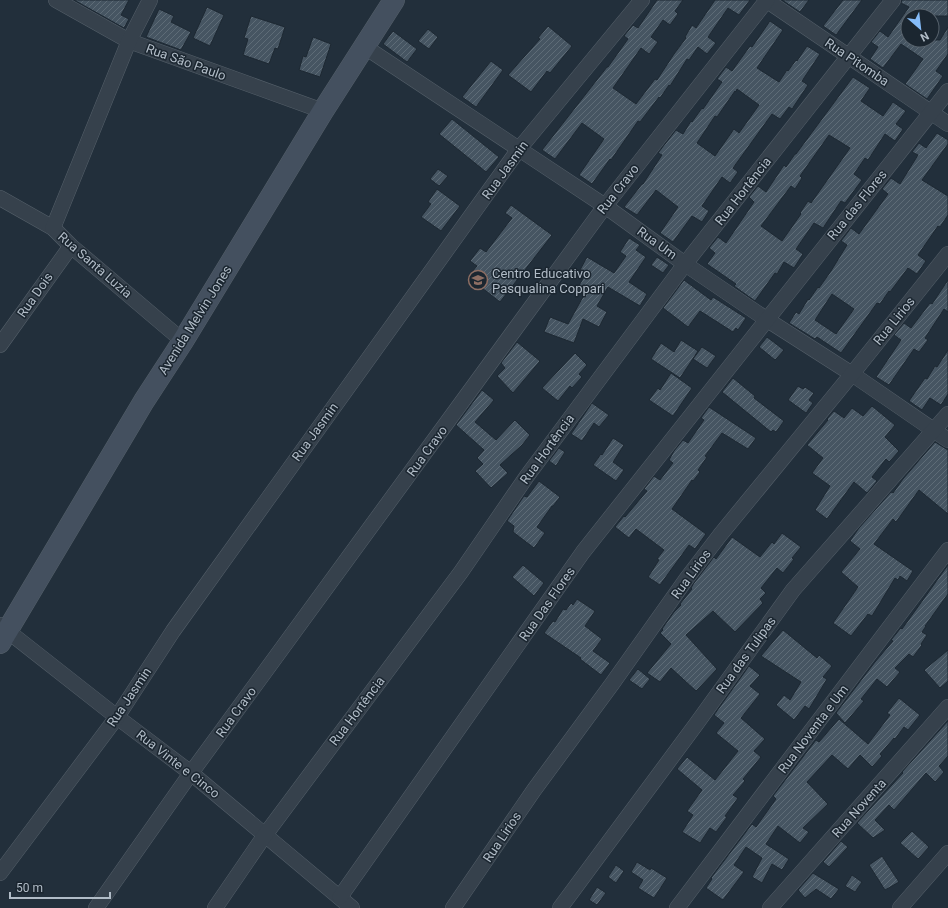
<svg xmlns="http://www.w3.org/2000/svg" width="948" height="908" font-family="Roboto,sans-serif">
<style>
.building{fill:url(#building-hatch);stroke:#1d2832;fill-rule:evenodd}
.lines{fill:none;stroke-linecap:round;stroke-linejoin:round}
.minor-casing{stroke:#545f69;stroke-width:16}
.secondary-casing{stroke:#545f69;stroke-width:22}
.minor{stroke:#36414c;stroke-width:15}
.secondary{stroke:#44505f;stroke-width:21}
.labels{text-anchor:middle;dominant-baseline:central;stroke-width:3;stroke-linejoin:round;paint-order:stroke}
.street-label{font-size:13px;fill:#b1bcc7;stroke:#1b2630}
.poi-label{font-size:13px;fill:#b1bcc7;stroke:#1b2630;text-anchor:start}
</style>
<defs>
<pattern id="building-hatch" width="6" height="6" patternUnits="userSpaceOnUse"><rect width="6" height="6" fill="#465562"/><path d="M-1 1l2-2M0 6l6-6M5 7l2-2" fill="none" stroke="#5e6c77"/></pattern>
</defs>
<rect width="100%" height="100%" fill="#222f3b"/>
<g class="building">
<polygon points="74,0 129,0 121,15 129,19 124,28"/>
<polygon points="657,0 683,0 675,11 678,14 670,25 663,20 651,37 658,42 649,54 641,48 613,88 636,104 655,79 657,80 674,54 686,38 685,37 692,25 696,28 715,0 750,0 739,15 728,8 708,37 716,43 707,54 698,47 689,60 687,59 670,86 669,85 660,98 659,97 640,122 638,121 611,160 610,159 592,184 579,175 604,139 582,123 555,159 542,150 607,67 608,67 628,39 624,36 633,25 638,28"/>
<polygon points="782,0 809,0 800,12"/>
<polygon points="843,0 862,0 836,35 823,26"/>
<polygon points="902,0 948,0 948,16 908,16 908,40 940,40 948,27 948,54 936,71 943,76 927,99 905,84 923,59 901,44 883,68 870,59 878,47 871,42 880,31 888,37 909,7 901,3"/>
<polygon points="207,7 224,15 210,46 193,38"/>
<polygon points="159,9 174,16 171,22 191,32 181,50 146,37"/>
<polygon points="251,16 285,27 278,49 275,48 269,64 243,55 248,39 244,38"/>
<path d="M770 21 783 30 757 68 779 82 787 70 788 71 796 60 797 61 807 46 820 54 802 81 808 85 792 109 789 107 780 119 772 114 733 168 738 172 730 183 722 177 702 206 709 211 702 222 692 216 673 242 660 233 678 207 656 190 637 215 624 207 642 184H643L662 155 658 153 676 130 683 134 691 121 692 122 702 108 703 109 722 82 717 79 726 67 732 71 750 46 752 47ZM737 89 759 105 739 133 734 129 715 156 697 143 715 116 717 117 735 91 736 92Z"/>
<polygon points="548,26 572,46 550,73 547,71 531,92 508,75 540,39 538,38"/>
<polygon points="428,29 438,37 429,49 418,41"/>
<polygon points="393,31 417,49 407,62 383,44"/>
<polygon points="313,37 331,44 320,77 299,70 303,56 306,57"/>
<polygon points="491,61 503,70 476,107 462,97"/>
<path d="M853 77 870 88 861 101 883 116 893 102 906 111 896 124 903 129 895 141 885 134 868 160 865 158 854 174 862 180 845 203 841 201 823 228 814 223 796 249 803 254 794 268 784 262 777 274 775 273 755 301 734 286 736 284 707 264 715 253 709 248 718 237 726 243 754 202 749 197 758 186 766 192 784 165 786 167 795 154H796ZM829 135 850 148 811 203 808 201 800 213 801 214 782 241 761 226 791 186 795 189 802 178 800 176Z"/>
<polygon points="452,119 499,157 486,172 439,134"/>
<path d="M937 133 948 140V144L922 180 948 196V215L940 227 938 226 918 255 926 261 917 274 908 268 890 292 889 291 880 304 877 303 841 353 817 337 815 339 789 323 796 312 799 314 808 299 809 300 818 287 819 288 831 271 847 245 841 241 848 232 851 228 859 234 888 194 882 189 891 178 900 184 918 155 912 152 919 143 926 148ZM832 294 854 309 836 334 815 320Z"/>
<polygon points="438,169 448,176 439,186 430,179"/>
<polygon points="437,189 460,206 441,231 421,217 431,204 428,202"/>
<polygon points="511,205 552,235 500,302 468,277 477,266 470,261 480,248 486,252 512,218 505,213"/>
<polygon points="629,238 640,245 636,250 646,257 629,282 647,294 640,306 608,287 597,306 607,312 599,327 583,319 574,343 544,332 550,317 568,324 584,295 576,291 586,273 580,270 587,257 614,273 626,256 620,252"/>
<polygon points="657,257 669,265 663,273 651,265"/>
<polygon points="684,280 711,300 713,297 746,318 738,330 736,328 733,332 700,311 688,327 663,308"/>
<polygon points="948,280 948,312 944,309 925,338 928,340 919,352 914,349 889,385 876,377 901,340 894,335 904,323 911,328 930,303 932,304"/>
<polygon points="767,337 784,350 775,360 759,347"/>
<polygon points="681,340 698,351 680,378 651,359 661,343 674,352"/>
<polygon points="517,342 540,361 513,393 497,376 505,368 501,363"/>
<polygon points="702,347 716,356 707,368 693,359"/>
<polygon points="948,350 948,394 941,405 930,398 922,410 909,401 925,378 927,379 935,366 937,367"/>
<polygon points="575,353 587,365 579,374 582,377 572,388 570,386 558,401 542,388"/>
<polygon points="671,373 692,388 673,416 649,400 658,388 660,390"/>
<polygon points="733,378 755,396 754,398 784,421 776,432 773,430 771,432 722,392"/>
<polygon points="798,386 803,389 805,387 814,393 809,400 813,403 806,413 788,400"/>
<polygon points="482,390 494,400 475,422 496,440 515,420 530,435 522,445 500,465 508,473 491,488 475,471 483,464 477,458 484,450 456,425"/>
<polygon points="592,403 609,415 599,427 594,423 582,441 571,434"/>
<polygon points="872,406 895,425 885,437 899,451 889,462 886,459 872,477 877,481 867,493 854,482 827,519 815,510 830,486 812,473 823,458 807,445 828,420 827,419 834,411 844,418 852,408 863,416"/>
<polygon points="709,407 756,438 748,449 722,433 705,456 707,457 698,470 700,472 693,481 692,480 672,509 706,534 695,549 689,545 660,585 648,577 659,560 657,559 664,550 636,529 629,538 615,527 624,516 625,517 647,491 644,489 654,476 660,480 673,463 669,460 674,451 683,440 688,443 704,420 701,418"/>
<polygon points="613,438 624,445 613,462 624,470 616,481 593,465 601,454 602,455"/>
<polygon points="935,442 948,450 948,514 919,490 896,522 893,519 874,544 913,571 907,581 900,576 898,580 895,578 872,616 868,614 851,636 833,623 858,587 841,572 860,549 850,541 859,528 891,492 893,493 903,479"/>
<polygon points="559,448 565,452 556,466 549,461"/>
<polygon points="539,481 560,497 553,506 552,506 537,527 545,533 534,548 513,532 514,526 507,521 524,496 527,497"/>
<polygon points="782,533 801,547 792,558 794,559 783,573 777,568 761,588 766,593 760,599 763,603 735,632 713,611 686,635 717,669 696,691 671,668 660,682 647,673 671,644 660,633 663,630 662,629 674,612 681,605 680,604 692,589 691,588 694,583 714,557 716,559 732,537 760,557 772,542 774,544"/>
<polygon points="523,565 544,583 534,596 512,577"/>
<polygon points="948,565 948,594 925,626 926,626 922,632 927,635 921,644 922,645 913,657 909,654 895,668 900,672 887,687 877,679 861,699 864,701 845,723 836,713 875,662 893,641 891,640 901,628 902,629"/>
<polygon points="577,599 595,611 585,626 602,639 593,651 610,663 601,675 580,659 581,658 544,633 553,621 555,622 563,609 566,610 571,603 573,605"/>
<polygon points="783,630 817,658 819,655 832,666 823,677 827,679 809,709 805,706 794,720 776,705 784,695 790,700 801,682 761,656"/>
<polygon points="948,650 948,681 940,688 924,670"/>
<polygon points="749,666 760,675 750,686 760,694 741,718 765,739 754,751 761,757 743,779 745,781 733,795 738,798 725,816 727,817 716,832 710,828 700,843 682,832 693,815 687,811 702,790 677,769 687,757 715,780 738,751 716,733 724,723 714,715"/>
<polygon points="638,669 650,679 642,689 629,680"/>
<polygon points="899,698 920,715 908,730 904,727 895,739 894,738 880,754 882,756 872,767 860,755 848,769 832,755 807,782 828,804 803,828 809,832 800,843 778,826 766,844 789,859 782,870 772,864 762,883 752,877 762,858 746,847 734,865 744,872 723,900 706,888 712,879 711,878 752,824 756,827 776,799 773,796 816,740 819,742 839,719 868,744 890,715 887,713"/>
<polygon points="948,721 948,756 939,766 944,772 935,782 926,773 894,810 889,805 875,820 885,830 873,838 857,823 903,773 902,772"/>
<polygon points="912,831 929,847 918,859 900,843"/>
<polygon points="841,841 848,847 829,867 823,862"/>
<polygon points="882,856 899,882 885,890 869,865"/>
<polygon points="637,862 650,870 651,868 667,878 654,898 638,888 643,880 631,872"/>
<polygon points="616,865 624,871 616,883 608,877"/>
<polygon points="813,873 839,889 831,899 816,889 805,898 798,890"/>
<polygon points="852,875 862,882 855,892 845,886"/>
<polygon points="597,887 606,893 597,905 589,900"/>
</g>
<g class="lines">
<g class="minor-casing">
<g id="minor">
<polyline points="56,0 129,41 323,111"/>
<polyline points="766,0 948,124"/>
<polyline points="365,47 605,206 685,264 766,319 852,374 948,440"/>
<polyline points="0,198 53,228 71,246 183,341"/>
<polyline points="53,228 129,41 150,0"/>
<polyline points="0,345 71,246"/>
<polyline points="0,625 117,717 191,773 352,908"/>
<polyline points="0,873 117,717 173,631 519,149 642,0"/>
<polyline points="340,897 583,552 948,91"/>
<polyline points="96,908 191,773 605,206 767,0"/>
<polyline points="215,908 265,835 461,572 527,476 685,264 893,0"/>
<polyline points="453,908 534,790 612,684 687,578 720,535 852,374 948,254"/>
<polyline points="560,908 697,723 793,590 948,414"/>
<polyline points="677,908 948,550"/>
<polyline points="770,908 948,707"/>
<polyline points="900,908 948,853"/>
</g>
</g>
<g class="secondary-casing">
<polyline id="secondary" points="0,643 144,401 183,341 323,111 394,0"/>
</g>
<use href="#minor" class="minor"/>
<use href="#secondary" class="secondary"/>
</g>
<defs>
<g id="school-ring" transform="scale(1)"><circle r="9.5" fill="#1b2630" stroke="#8d6e63" stroke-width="1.5"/><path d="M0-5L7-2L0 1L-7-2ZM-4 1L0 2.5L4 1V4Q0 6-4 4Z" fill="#8d6e63"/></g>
</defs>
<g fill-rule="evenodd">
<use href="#school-ring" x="478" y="280"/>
</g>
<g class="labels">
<g class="street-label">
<text transform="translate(186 62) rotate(20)">Rua São Paulo</text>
<text transform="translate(857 62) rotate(34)">Rua Pitomba</text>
<text transform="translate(505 170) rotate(-54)">Rua Jasmin</text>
<text transform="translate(618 189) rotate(-52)">Rua Cravo</text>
<text transform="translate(743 191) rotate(-52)">Rua Hortência</text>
<text transform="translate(857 205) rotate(-51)">Rua das Flores</text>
<text transform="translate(657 243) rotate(36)">Rua Um</text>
<text transform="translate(95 265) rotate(41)">Rua Santa Luzia</text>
<text transform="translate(35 295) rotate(-55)">Rua Dois</text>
<text transform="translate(195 320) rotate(-58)">Avenida Melvin Jones</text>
<text transform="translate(894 321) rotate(-51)">Rua Lirios</text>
<text transform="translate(315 432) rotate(-54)">Rua Jasmin</text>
<text transform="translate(547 449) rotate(-54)">Rua Hortência</text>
<text transform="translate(427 451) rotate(-54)">Rua Cravo</text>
<text transform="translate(691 574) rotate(-54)">Rua Lirios</text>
<text transform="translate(547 604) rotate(-55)">Rua Das Flores</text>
<text transform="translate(746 655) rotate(-54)">Rua das Tulipas</text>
<text transform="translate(129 697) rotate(-56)">Rua Jasmin</text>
<text transform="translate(357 711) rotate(-53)">Rua Hortência</text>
<text transform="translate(236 712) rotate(-54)">Rua Cravo</text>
<text transform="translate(813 729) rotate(-53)">Rua Noventa e Um</text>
<text transform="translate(178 764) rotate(38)">Rua Vinte e Cinco</text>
<text transform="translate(859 808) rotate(-48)">Rua Noventa</text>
<text transform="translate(502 837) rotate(-56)">Rua Lirios</text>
</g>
<g class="poi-label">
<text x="492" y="273">Centro Educativo<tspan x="492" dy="15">Pasqualina Coppari</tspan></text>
</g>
</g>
<g transform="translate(920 28) rotate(152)"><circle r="19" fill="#1b2630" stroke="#57626c"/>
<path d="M0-3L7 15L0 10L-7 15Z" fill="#85bcf9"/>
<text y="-6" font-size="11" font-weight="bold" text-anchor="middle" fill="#b1bcc7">N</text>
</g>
<path d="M10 892v6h100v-6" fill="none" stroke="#b1bcc7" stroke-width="2"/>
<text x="16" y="892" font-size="12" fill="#b1bcc7" stroke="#1b2630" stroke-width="3" paint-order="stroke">50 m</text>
</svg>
